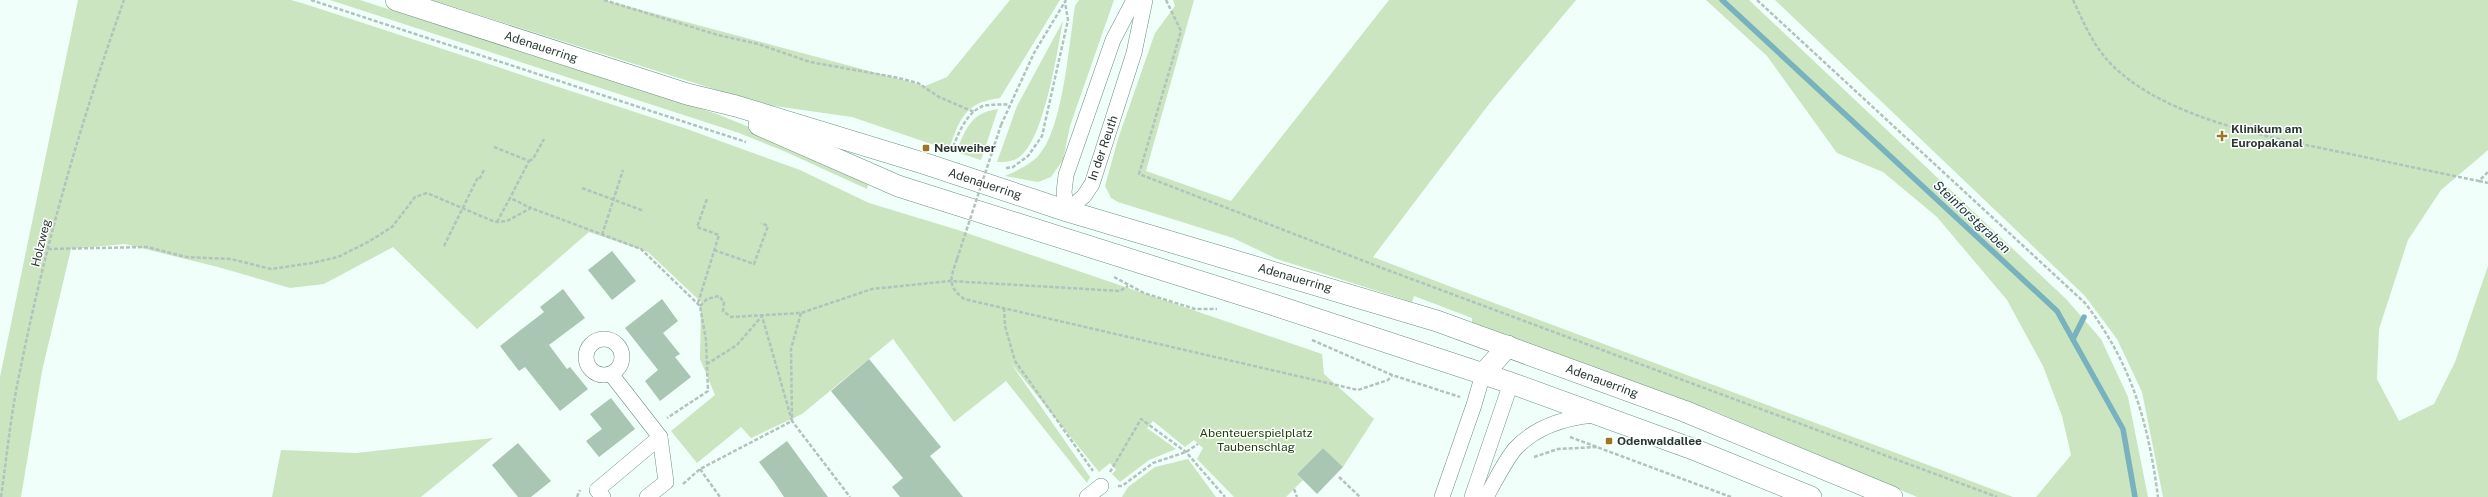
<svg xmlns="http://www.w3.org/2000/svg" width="2488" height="497" font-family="'Public Sans',sans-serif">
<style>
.green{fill:#cae5c0}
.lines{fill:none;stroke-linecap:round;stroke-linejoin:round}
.stream{stroke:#78b2be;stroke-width:5.5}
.building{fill:#a8c6b2}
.street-casing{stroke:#6c8f85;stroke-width:16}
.secondary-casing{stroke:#6c8f85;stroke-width:22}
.path{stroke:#b3c2bd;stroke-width:2.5;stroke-dasharray:4 2;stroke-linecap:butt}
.street{stroke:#fff;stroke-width:15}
.secondary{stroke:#fff;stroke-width:21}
.path-bridge{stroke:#b3c2bd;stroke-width:2.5;stroke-dasharray:4 2;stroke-linecap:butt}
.poi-dot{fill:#9e7623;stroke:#fff;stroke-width:1.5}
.labels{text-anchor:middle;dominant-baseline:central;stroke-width:3;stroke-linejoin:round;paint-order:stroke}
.street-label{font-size:12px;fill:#293833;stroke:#fff}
.poi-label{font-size:12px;font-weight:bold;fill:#293833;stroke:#fff;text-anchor:start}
.park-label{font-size:12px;fill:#1c4008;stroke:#fff}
.water-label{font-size:13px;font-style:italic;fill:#153339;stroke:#fff}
</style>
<rect width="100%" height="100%" fill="#f0fffa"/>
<g class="green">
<polygon points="78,0 291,0 305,4 687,129 800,170 869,203 958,230 1322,354 1324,374 1374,419 1343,467 1323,448 1297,474 1303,480 1286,497 1234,497 1197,459 1203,448 1194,440 1185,447 1153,421 1147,428 1176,449 1149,460 1120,482 1112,474 1116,470 1110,463 1099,472 1010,362 1090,477 1087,483 1006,381 954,422 893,339 802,414 751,438 741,427 697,463 671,431 715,395 700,359 701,302 648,252 589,232 477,329 393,247 324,284 290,288 218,267 125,244 71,249 42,371 21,497 0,497 0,377"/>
<polygon points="330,0 360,0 717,114 771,136 868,185 867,189 786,152 739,133"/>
<path d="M432 0H604L925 86 947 77 1010 0H1060L1000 98C965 102 959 120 949 150L852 117 761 104Z"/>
<path d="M1079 0H1114L1070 126 1063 160 1051 177 1038 182 1005 176C1016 171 1030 165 1039 155 1063 128 1069 44 1075 6Z"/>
<path d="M1173 0H1194L1146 171 1231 201 1389 0H1576L1489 104 1373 257C1586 339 1800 416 2013 497H1917L1714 411 1472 324V318L1414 296 1412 302 1277 259 1233 238 1118 202 1111 198 1105 186 1118 139 1155 33 1175 6Z"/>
<polygon points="1706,0 1749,0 2066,299 2101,339 2128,397 2148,497 2036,497 2071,455 2062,416 2043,366 2007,300 1937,217 1883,172 1837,153 1767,56"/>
<polygon points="1775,0 2488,0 2488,150 2441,190 2408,240 2379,329 2377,379 2399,421 2434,404 2455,362 2488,266 2488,497 2163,497 2142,392 2117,339 2085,296"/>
<path d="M1063 21C1057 52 1044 142 1018 158 1012 162 1004 162 997 162L1017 106Z"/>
<path d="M998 109 981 160 956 152C966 129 970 113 998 109Z"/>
<polygon points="493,438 421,497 272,497 281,450 356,453"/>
<polygon points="1188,459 1216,497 1122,497 1128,487 1155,467"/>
</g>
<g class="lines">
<g class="stream">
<polyline points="1722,0 2057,311 2123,429 2135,497"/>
<polyline points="2073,339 2084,317"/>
</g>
</g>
<g class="building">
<polygon points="612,251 636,281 612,300 588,270"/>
<polygon points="563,289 585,318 549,345 567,369 570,367 588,389 560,411 525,367 519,371 500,346 544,312 540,307"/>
<polygon points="662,299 678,321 663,333 680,354 675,357 691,377 660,401 645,381 658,370 625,328"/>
<polygon points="869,359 941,447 930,456 963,497 900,497 892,487 903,478 831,391"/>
<polygon points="611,398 635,429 599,457 586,441 602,429 590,414"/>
<polygon points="787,441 803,463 828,497 784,497 774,482 759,462"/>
<polygon points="518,443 551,481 531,497 518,497 492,465"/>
<polygon points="1323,448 1343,467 1317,494 1297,474"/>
</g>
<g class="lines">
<g class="street-casing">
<g id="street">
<polyline points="1067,211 1084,196 1092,184 1134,53 1145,0"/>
<polyline points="1067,211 1064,192 1066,175 1113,40 1134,0"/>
<circle cx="604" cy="357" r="18"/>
<polyline points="611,374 660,437"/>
<polyline points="603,497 597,490 660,437 666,482 647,497"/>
<polyline points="1087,497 1101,486"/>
<polyline points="1442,497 1474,405 1483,374"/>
<polyline points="1472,497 1511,383"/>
<path d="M1486 497C1495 482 1504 462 1515 449 1535 427 1565 418 1593 415"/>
</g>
</g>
<g class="secondary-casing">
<g id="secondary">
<polyline points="396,0 687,94 736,106 926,164 1067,211 1437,321 1684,411 1892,497"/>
<polyline points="759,125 898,186 1271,304 1511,383 1698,451 1811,497"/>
<polyline points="1483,374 1508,346"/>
</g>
</g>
<g class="path">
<polyline points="311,0 746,142"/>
<polyline points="604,0 718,35 758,44 810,62 894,77 918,83 939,97 974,112"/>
<polyline points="1166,0 1181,31 1139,174 1382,268 1997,497"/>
<path d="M1757 0 2085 303C2132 364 2148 422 2158 497"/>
<path d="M2073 0C2084 23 2093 46 2112 65 2166 119 2272 138 2345 153 2389 162 2434 172 2479 181L2488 172"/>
<polyline points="1001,125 1034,53 1066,0"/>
<polyline points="494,147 529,161 510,198"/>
<path d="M951 152C957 137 965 113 983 106 991 104 1001 105 1009 104"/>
<polyline points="529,161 533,159 544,139"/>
<polyline points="1006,168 1013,167 1028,156 1042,136 1068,20 1065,2"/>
<polyline points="2479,181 2488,183"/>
<polyline points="582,188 644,211"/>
<polyline points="497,222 510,198 531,208"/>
<polyline points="602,235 623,170"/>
<polyline points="444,246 478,177 480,178 484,170"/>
<polyline points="48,249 147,247 186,257 231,259 271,269 312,263 338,257 368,242 392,227 415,197 427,193 495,222 507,221 531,208 641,249 700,306 706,340 708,391 667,418"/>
<polyline points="714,250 754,264 768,226 761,223"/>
<path d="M957 259C951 278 946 285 964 299L1358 390 1388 380 1392 375"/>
<polyline points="1114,277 1144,293 1195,309 1217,309"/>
<polyline points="698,303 719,235 697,227 707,199"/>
<polyline points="700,306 707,299 719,296 724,302 723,311 731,317 801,313 872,289 950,281 1120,291 1128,286"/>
<polyline points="1004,308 1005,326 1015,361 1093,471"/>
<polyline points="801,313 791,349 792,421 850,497"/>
<polyline points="1312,340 1392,375 1460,397"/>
<polyline points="1570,437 1731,497"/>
<polyline points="1534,457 1558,449 1597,447"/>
<polyline points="700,469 720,497"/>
<polyline points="1110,472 1141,419 1186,452 1225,497"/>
<polyline points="1339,477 1360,497"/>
<polyline points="683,484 700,469 792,421 762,316 737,345 707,364"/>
<polyline points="1118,486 1122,486 1153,463 1186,452 1198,444"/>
<polyline points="1294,489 1297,497"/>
<path d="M1 497C7 455 11 412 20 371 45 245 81 121 124 0"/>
<polyline points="577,497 580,490"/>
</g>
<use href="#street" class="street"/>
<use href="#secondary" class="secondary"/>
<polyline class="path-bridge" points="957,259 1001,125"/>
</g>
<g class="poi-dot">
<path d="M2220 130h4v4h4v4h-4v4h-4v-4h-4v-4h4z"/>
<rect x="922" y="144" width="8" height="8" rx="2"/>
<rect x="1605" y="437" width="8" height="8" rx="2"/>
</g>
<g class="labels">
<g class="street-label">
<text transform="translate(541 47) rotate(18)">Adenauerring</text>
<text transform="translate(1103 148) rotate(-71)">In der Reuth</text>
<text transform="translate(985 184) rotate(18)">Adenauerring</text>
<text transform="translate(41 243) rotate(-76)">Holzweg</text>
<text transform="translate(1295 278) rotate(16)">Adenauerring</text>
<text transform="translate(1602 381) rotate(20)">Adenauerring</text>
</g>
<g class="poi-label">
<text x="2231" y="129">Klinikum am<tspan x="2231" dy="14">Europakanal</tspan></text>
<text x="934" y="148">Neuweiher</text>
<text x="1617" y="441">Odenwaldallee</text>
</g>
<g class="park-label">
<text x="1256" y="433">Abenteuerspielplatz<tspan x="1256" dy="14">Taubenschlag</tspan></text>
</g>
<g class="water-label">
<text transform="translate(1972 217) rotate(43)">Steinforstgraben</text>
</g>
</g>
</svg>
